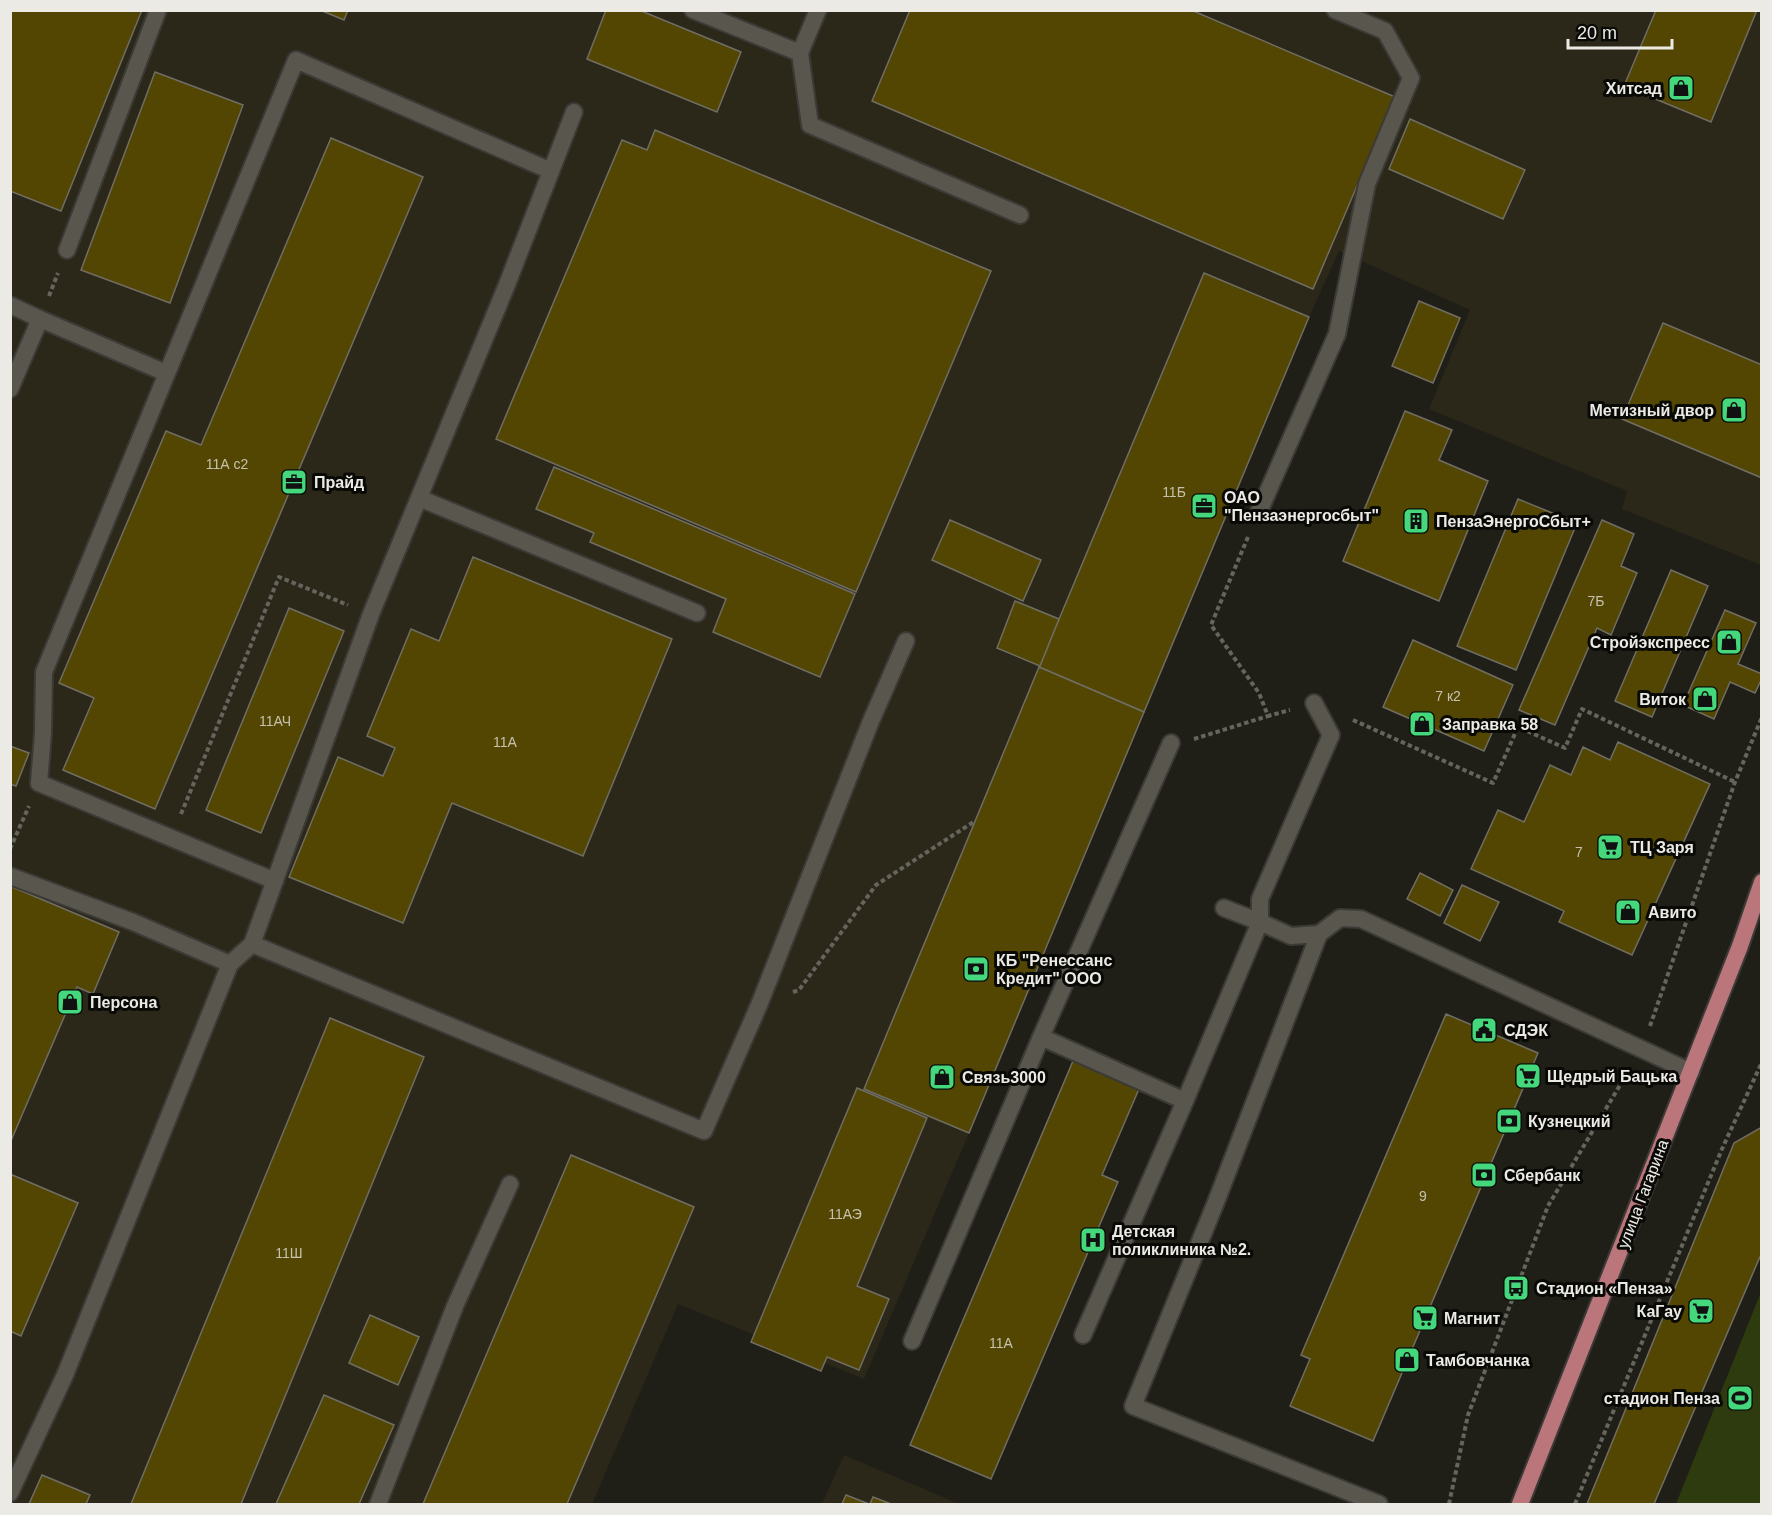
<svg xmlns="http://www.w3.org/2000/svg" width="1772" height="1515" font-family="Arial,sans-serif">
<style>
.built{fill:#2b281a}
.green{fill:#2e3b0f}
.building{fill:#534603;stroke:#6f6d64;stroke-width:1.5}
.lines{fill:none;stroke-linecap:round;stroke-linejoin:round}
.service-casing{stroke:#3c3a36;stroke-width:20}
.primary-casing{stroke:#3c3a36;stroke-width:20}
.path{stroke:#65645d;stroke-width:4;stroke-dasharray:4.5 3;stroke-linecap:butt}
.service{stroke:#58564d;stroke-width:16}
.primary{stroke:#bb767b;stroke-width:16}
.labels{text-anchor:middle;dominant-baseline:central;stroke-width:6;stroke-linejoin:round;paint-order:stroke}
.number-label{font-size:14px;fill:#c6c1ac}
.poi-label{font-size:16px;font-weight:bold;fill:#eceae5;stroke:#090906;text-anchor:start}
.street-label{font-size:16px;fill:#eceae5;stroke:#090906}
</style>
<rect width="100%" height="100%" fill="#201f17"/>
<g class="built">
<polygon points="10,11 1761,11 1761,565 1622,509 1627,491 1429,409 1470,310 1339,251 1309,317 969,1133 864,1379 678,1304 592,1504 11,1504"/>
<polygon points="844,1455 959,1504 891,1504 873,1497 869,1504 847,1495 842,1504 822,1504"/>
</g>
<polygon class="green" points="1761,1292 1761,1504 1676,1504"/>
<g class="building">
<polygon points="10,10 142,10 61,211 10,191"/>
<polygon points="320,10 348,10 344,20"/>
<polygon points="606,10 639,10 741,52 717,112 587,59"/>
<polygon points="910,10 1191,10 1395,97 1313,289 872,101"/>
<polygon points="1656,10 1757,10 1711,122 1624,86"/>
<polygon points="155,72 243,105 170,303 81,270"/>
<polygon points="1410,119 1525,170 1503,219 1389,169"/>
<polygon points="655,130 991,271 856,592 496,439 622,140 647,150"/>
<polygon points="331,138 423,177 155,809 63,770 94,698 59,683 166,431 201,445"/>
<polygon points="1204,273 1309,317 1144,712 1039,667"/>
<polygon points="1419,301 1460,318 1433,383 1392,366"/>
<polygon points="1663,323 1762,365 1762,478 1622,419"/>
<polygon points="1405,411 1452,430 1439,460 1488,481 1439,601 1343,561"/>
<polygon points="554,467 855,594 820,677 713,632 726,599 590,542 594,533 536,509"/>
<polygon points="1518,499 1577,523 1516,670 1457,646"/>
<polygon points="950,520 1041,560 1023,601 932,560"/>
<polygon points="1602,520 1634,534 1621,566 1637,573 1611,635 1597,628 1555,725 1519,710"/>
<polygon points="473,557 672,639 583,856 452,803 403,923 289,877 338,757 383,776 395,748 367,736 411,629 439,641"/>
<polygon points="1671,570 1708,586 1652,717 1615,701"/>
<polygon points="1015,601 1059,619 1040,666 997,648"/>
<polygon points="289,608 344,631 261,833 206,810"/>
<polygon points="1725,610 1756,623 1738,664 1762,674 1762,678 1755,693 1730,682 1714,719 1683,705"/>
<polygon points="1413,640 1513,685 1484,751 1383,707"/>
<polygon points="1039,667 1144,712 969,1133 864,1089"/>
<polygon points="1618,742 1710,784 1632,955 1559,922 1564,911 1471,869 1498,810 1524,822 1550,765 1571,775 1583,747 1610,760"/>
<polygon points="10,746 29,753 16,786 10,784"/>
<polygon points="1420,873 1453,890 1440,916 1407,899"/>
<polygon points="1462,885 1499,902 1480,941 1444,923"/>
<polygon points="10,886 119,932 93,994 77,987 10,1143"/>
<polygon points="1446,1014 1538,1053 1373,1441 1290,1406 1310,1359 1301,1355"/>
<polygon points="330,1018 424,1057 241,1504 131,1504"/>
<polygon points="1073,1061 1139,1089 1102,1175 1118,1182 991,1479 910,1445"/>
<polygon points="857,1088 927,1118 857,1286 889,1299 859,1370 827,1357 821,1371 751,1342"/>
<polygon points="1762,1127 1762,1252 1654,1504 1587,1504 1734,1143"/>
<polygon points="571,1155 694,1207 567,1504 423,1504"/>
<polygon points="10,1174 78,1203 21,1336 10,1331"/>
<polygon points="370,1315 419,1337 398,1385 349,1363"/>
<polygon points="324,1395 394,1425 359,1504 276,1504"/>
<polygon points="42,1475 90,1495 86,1504 29,1504"/>
<polygon points="846,1495 869,1504 842,1504"/>
<polygon points="873,1497 891,1504 870,1504"/>
</g>
<g class="lines">
<g class="service-casing">
<g id="service">
<polyline points="693,10 800,53 818,10"/>
<polyline points="800,53 810,125 1020,215"/>
<polyline points="67,250 158,10"/>
<polyline points="10,305 40,319 10,389"/>
<polyline points="40,319 166,373"/>
<polyline points="419,498 697,613"/>
<polyline points="1258,514 1337,334 1367,184 1411,78 1385,31 1335,10"/>
<polyline points="1314,703 1331,735 1260,899 1260,922 1291,936 1319,934 1340,918 1361,919 1691,1072"/>
<polyline points="10,876 133,922 230,964 65,1375 10,1493"/>
<polyline points="275,881 39,783 43,733 44,672 296,60 551,171"/>
<polyline points="1319,934 1216,1202 1133,1406 1379,1504"/>
<polyline points="252,944 371,614 506,287 574,112"/>
<polyline points="230,964 252,944 704,1131 759,1005 871,721 906,641"/>
<polyline points="1041,1037 1171,743"/>
<polyline points="1083,1335 1185,1101"/>
<polyline points="912,1341 1041,1037 1185,1101 1260,922 1224,908"/>
<polyline points="378,1504 455,1306 510,1184"/>
</g>
</g>
<g class="primary-casing">
<polyline id="primary" points="1520,1504 1740,946 1762,882"/>
</g>
<g class="path">
<polyline points="49,296 58,273"/>
<polyline points="1248,537 1211,625 1259,693 1268,716 1290,710"/>
<polyline points="1353,720 1493,783 1518,727 1565,748 1582,709 1735,782"/>
<polyline points="1194,739 1268,716"/>
<polyline points="181,814 279,577 348,605"/>
<polyline points="10,849 29,806"/>
<polyline points="793,992 799,990 876,885 975,821"/>
<polyline points="1650,1026 1735,782 1762,717"/>
<polyline points="1449,1504 1468,1415 1548,1206 1629,1070"/>
<polyline points="1575,1504 1722,1149 1762,1062"/>
</g>
<use href="#service" class="service"/>
<use href="#primary" class="primary"/>
</g>
<defs>
<g id="shop-square" transform="scale(1.35)"><rect x="-9" y="-9" width="18" height="18" rx="4" fill="#44d77b" stroke="#090906"/><path d="M-5-2.5h2.3a2.7 3.5 0 0 1 5.4 0H5L5.5 6h-11ZM-1.5-2.5h3a1.5 2.3 0 0 0-3 0Z" fill="#111"/></g>
<g id="office-square" transform="scale(1.35)"><rect x="-9" y="-9" width="18" height="18" rx="4" fill="#44d77b" stroke="#090906"/><path d="M-6-3h4V-5.5h4V-3h4V5H-6ZM-1-4.5V-3h2v-1.5ZM-6 0V1H6V0Z" fill="#111"/></g>
<g id="building-square" transform="scale(1.35)"><rect x="-9" y="-9" width="18" height="18" rx="4" fill="#44d77b" stroke="#090906"/><path d="M-4-6H4V6H1V3H-1V6H-4ZM-2.5-4.3h1.7v1.8h-1.7ZM.8-4.3h1.7v1.8H.8ZM-2.5-1h1.7V.8h-1.7ZM.8-1h1.7V.8H.8Z" fill="#111"/></g>
<g id="supermarket-square" transform="scale(1.35)"><rect x="-9" y="-9" width="18" height="18" rx="4" fill="#44d77b" stroke="#090906"/><path d="M-6-5.5h2.5l.6 2H6L4.5 2H-2.5L-4.4-4H-6ZM-1.5 3.2a1.3 1.3 0 1 0 .1 0ZM3 3.2a1.3 1.3 0 1 0 .1 0Z" fill="#111"/></g>
<g id="bank-square" transform="scale(1.35)"><rect x="-9" y="-9" width="18" height="18" rx="4" fill="#44d77b" stroke="#090906"/><path d="M-6-4H6V4H-6ZM0-2.3a2.3 2.3 0 1 0 0 4.6a2.3 2.3 0 1 0 0-4.6Z" fill="#111"/></g>
<g id="civic-square" transform="scale(1.35)"><rect x="-9" y="-9" width="18" height="18" rx="4" fill="#44d77b" stroke="#090906"/><path d="M-.6-6.5H3V-4.5H.6V-3L4-1V1h2V6H-6V1h2V-1L-.6-3ZM-1.2 2.5V6h2.4V2.5Z" fill="#111"/></g>
<g id="hospital-square" transform="scale(1.35)"><rect x="-9" y="-9" width="18" height="18" rx="4" fill="#44d77b" stroke="#090906"/><path d="M-5-5h3v3.5h4V-5h3V5h-3V1.5h-4V5h-3Z" fill="#111"/></g>
<g id="bus-square" transform="scale(1.35)"><rect x="-9" y="-9" width="18" height="18" rx="4" fill="#44d77b" stroke="#090906"/><path d="M-5-6H5V4H4V6H2V4H-2V6H-4V4H-5ZM-3.5-4V0h7V-4ZM-3.5 1.2v1.5H-2V1.2ZM2 1.2v1.5H3.5V1.2Z" fill="#111"/></g>
<g id="stadium-square" transform="scale(1.35)"><rect x="-9" y="-9" width="18" height="18" rx="4" fill="#44d77b" stroke="#090906"/><path d="M0-5a6.5 5 0 1 0 0 10a6.5 5 0 1 0 0-10ZM-3.5-1.8h7v3.6h-7Z" fill="#111"/></g>
</defs>
<g fill-rule="evenodd">
<use href="#shop-square" x="1681" y="88"/>
<use href="#shop-square" x="1734" y="410"/>
<use href="#office-square" x="294" y="482"/>
<use href="#office-square" x="1204" y="506"/>
<use href="#building-square" x="1416" y="521"/>
<use href="#shop-square" x="1729" y="642"/>
<use href="#shop-square" x="1705" y="699"/>
<use href="#shop-square" x="1422" y="724"/>
<use href="#supermarket-square" x="1610" y="847"/>
<use href="#shop-square" x="1628" y="912"/>
<use href="#bank-square" x="976" y="969"/>
<use href="#shop-square" x="70" y="1002"/>
<use href="#civic-square" x="1484" y="1030"/>
<use href="#supermarket-square" x="1528" y="1076"/>
<use href="#shop-square" x="942" y="1077"/>
<use href="#bank-square" x="1509" y="1121"/>
<use href="#bank-square" x="1484" y="1175"/>
<use href="#hospital-square" x="1093" y="1240"/>
<use href="#bus-square" x="1516" y="1288"/>
<use href="#supermarket-square" x="1701" y="1311"/>
<use href="#supermarket-square" x="1425" y="1318"/>
<use href="#shop-square" x="1407" y="1360"/>
<use href="#stadium-square" x="1740" y="1398"/>
</g>
<g class="labels">
<g class="number-label">
<text x="227" y="464">11А с2</text>
<text x="1174" y="492">11Б</text>
<text x="1596" y="601">7Б</text>
<text x="1448" y="696">7 к2</text>
<text x="275" y="721">11АЧ</text>
<text x="505" y="742">11А</text>
<text x="1579" y="852">7</text>
<text x="1423" y="1196">9</text>
<text x="845" y="1214">11АЭ</text>
<text x="289" y="1253">11Ш</text>
<text x="1001" y="1343">11А</text>
</g>
<g class="poi-label">
<text x="1662" y="88" text-anchor="end">Хитсад</text>
<text x="1714" y="410" text-anchor="end">Метизный двор</text>
<text x="314" y="482">Прайд</text>
<text x="1224" y="497">ОАО<tspan x="1224" dy="18">"Пензаэнергосбыт"</tspan></text>
<text x="1436" y="521">ПензаЭнергоСбыт+</text>
<text x="1710" y="642" text-anchor="end">Стройэкспресс</text>
<text x="1686" y="699" text-anchor="end">Виток</text>
<text x="1442" y="724">Заправка 58</text>
<text x="1630" y="847">ТЦ Заря</text>
<text x="1648" y="912">Авито</text>
<text x="996" y="960">КБ "Ренессанс<tspan x="996" dy="18">Кредит" ООО</tspan></text>
<text x="90" y="1002">Персона</text>
<text x="1504" y="1030">СДЭК</text>
<text x="1547" y="1076">Щедрый Бацька</text>
<text x="962" y="1077">Связь3000</text>
<text x="1528" y="1121">Кузнецкий</text>
<text x="1504" y="1175">Сбербанк</text>
<text x="1112" y="1231">Детская<tspan x="1112" dy="18">поликлиника №2.</tspan></text>
<text x="1536" y="1288">Стадион «Пенза»</text>
<text x="1682" y="1311" text-anchor="end">КаГау</text>
<text x="1444" y="1318">Магнит</text>
<text x="1426" y="1360">Тамбовчанка</text>
<text x="1720" y="1398" text-anchor="end">стадион Пенза</text>
</g>
<g class="street-label">
<text transform="translate(1643 1194) rotate(-69)">улица Гагарина</text>
</g>
</g>
<rect width="1772" height="1515" fill="none" stroke="#eceae5" stroke-width="24"/>
<path d="M1568 39v9h104v-9" fill="none" stroke="#eceae5" stroke-width="3"/>
<text x="1577" y="39" font-size="18" fill="#eceae5" stroke="#090906" stroke-width="4.5" paint-order="stroke">20 m</text>
</svg>
